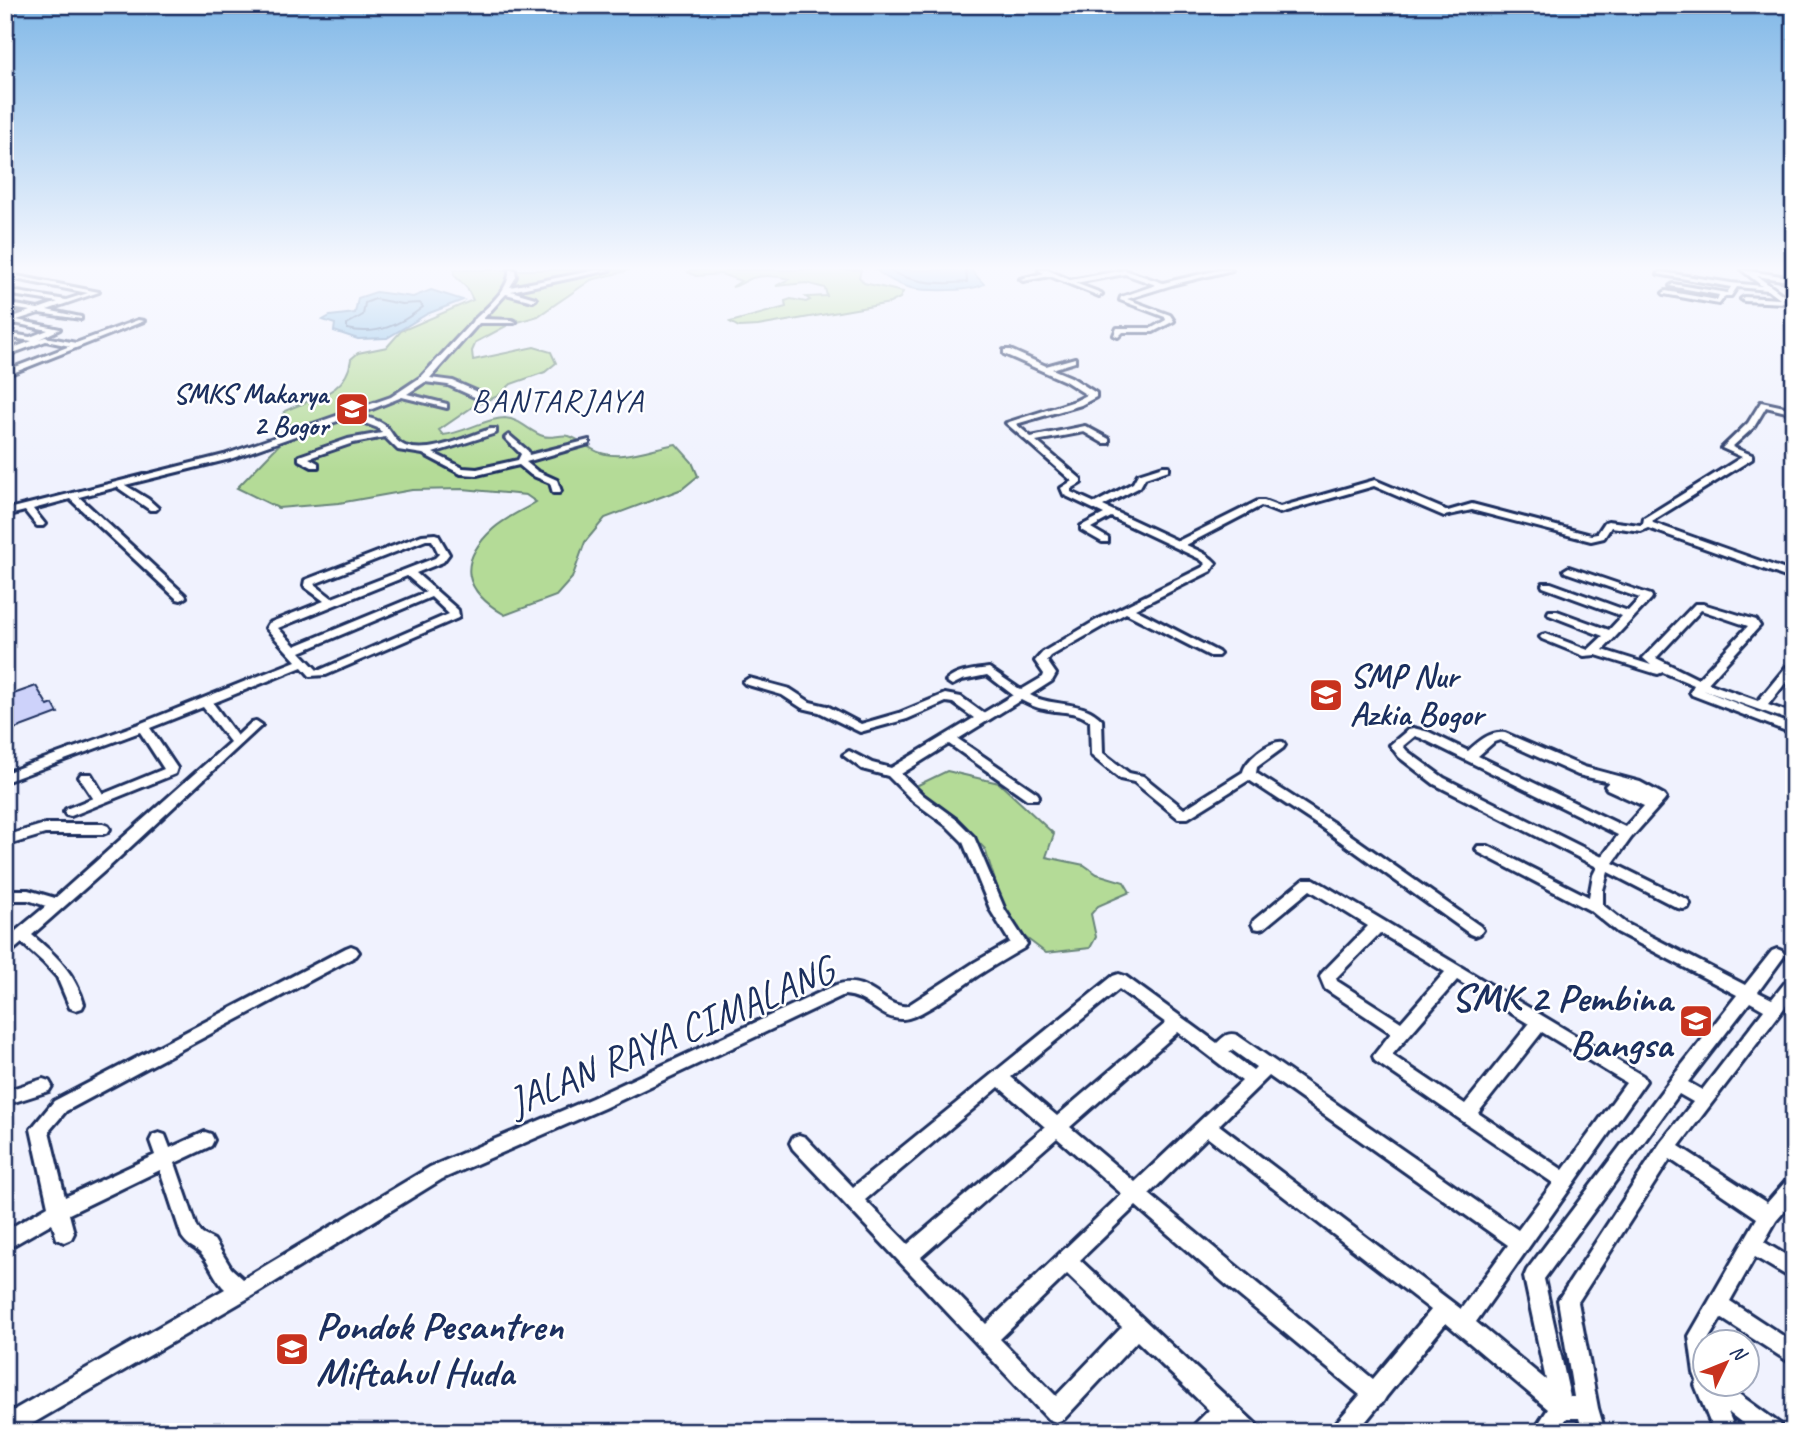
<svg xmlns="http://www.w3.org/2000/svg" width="1799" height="1437" font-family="Caveat,sans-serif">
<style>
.green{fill:#b4db97;stroke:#68857a;stroke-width:2}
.water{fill:#88bfe6;stroke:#5c85b0;stroke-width:2}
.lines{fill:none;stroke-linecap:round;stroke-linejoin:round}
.shore{stroke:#476994;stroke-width:2}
.building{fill:#cdd2fa;stroke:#1b2f5e;stroke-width:2}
.street-casing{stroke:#1b2f5e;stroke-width:6}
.street{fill:#fff;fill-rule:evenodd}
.labels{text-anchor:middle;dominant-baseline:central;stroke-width:5;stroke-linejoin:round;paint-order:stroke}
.far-poi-label{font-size:28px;font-weight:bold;fill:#1b2f5e;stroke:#fff;text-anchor:end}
.far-quarter-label{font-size:32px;letter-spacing:2px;fill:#1b2f5e;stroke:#fff}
.poi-label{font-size:33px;font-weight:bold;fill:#1b2f5e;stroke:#fff;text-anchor:start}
.near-poi-label{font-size:40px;font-weight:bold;fill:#1b2f5e;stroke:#fff;text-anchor:end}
.near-street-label{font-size:40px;fill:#1b2f5e;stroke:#fff}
</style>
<rect width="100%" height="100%" fill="#f0f2fe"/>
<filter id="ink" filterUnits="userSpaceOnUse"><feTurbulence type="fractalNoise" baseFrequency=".0143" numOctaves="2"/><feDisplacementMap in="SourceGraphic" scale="14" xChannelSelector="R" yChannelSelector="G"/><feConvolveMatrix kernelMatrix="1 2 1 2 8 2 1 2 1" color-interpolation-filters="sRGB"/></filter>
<g filter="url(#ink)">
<g class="green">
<path d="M454 270H630L591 280 538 316 508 325 476 342 472 351 473 360 534 347 551 352 556 363 545 372 511 384 498 396 474 406 439 430 443 435C464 433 486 418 505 418 520 419 530 432 543 436 552 439 560 434 569 436 579 439 584 445 592 449 618 464 650 448 676 444L692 462 698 476 682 489 605 518 585 542 572 578 556 596 505 615C464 591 456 563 493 529 505 518 522 511 536 502L526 495 463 489 412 490 339 503 278 508 237 488 295 428 282 418 285 411C311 398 347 395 351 359L358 353 387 347 401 331 473 300 467 288 454 275Z"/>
<path d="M689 270H861L859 277 864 283 903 292 900 298 890 303 758 326 739 327 730 322 786 307 785 301 791 299 806 302 810 300 806 297 827 296 825 288 806 283 776 286 789 279C778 276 759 274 748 280 741 283 739 286 732 287L741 281 721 274 696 276 688 272Z"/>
<polygon points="947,771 999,783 1054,834 1046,857 1084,865 1097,874 1124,882 1130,892 1098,906 1091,914 1096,937 1090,948 1046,953 1009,925 985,849 962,825 916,793 916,786"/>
</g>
<g class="water">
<path d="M876 270H971L984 284C972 292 926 291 911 288 899 285 886 278 876 270Z"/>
<polygon points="431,290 463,300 427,314 387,338 358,339 334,331 335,324 323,320 330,316 355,313 358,298 376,292 413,297"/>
</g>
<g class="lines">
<g class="shore">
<path d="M888 270C913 283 939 285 967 282L966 270"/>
<path d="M375 299 402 304 420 303 423 307C400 325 376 336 347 329V324L363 315 365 303Z"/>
</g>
</g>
<polygon class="building" points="36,686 48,706 53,704 58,713 15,729 5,710 5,697"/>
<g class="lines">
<g class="street-casing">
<g id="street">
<path d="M509 270H515L516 277 510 287 597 270H610L511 291 535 298 536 299 533 301 506 294 483 319 512 320 516 322 514 323H479L430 378 453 381 485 395V399H479L448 385 425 382 407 394 447 404V408L402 397 357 415C365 417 376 419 383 424 392 430 393 441 405 446 429 455 466 437 490 429H496V433L433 453 463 468 477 469 518 460 521 454 505 438 509 435 528 451 529 455 589 440V444L526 462 537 471 557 480 561 491 559 493H553L550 483 531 475 519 465 477 475 461 474 423 454 398 450 385 437 353 443 309 458 318 463V467H312L299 460V456L348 439 382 433 378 428 349 417 230 459 125 485 148 499 158 508 156 510H150L117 487 79 497 185 595 186 597 181 600 177 599 70 499 33 509 45 524 43 526H37L25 511 5 516V510L224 455 391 397 421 377 472 322 473 320 475 319C487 307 511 288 509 270Z"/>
<polygon points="1039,270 1048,270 1070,280 1125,270 1163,283 1219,270 1232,270 1175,284 1127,299 1170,315 1174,321 1153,332 1123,332 1118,337 1114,335 1117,328 1152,328 1166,320 1165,317 1120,300 1121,297 1156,285 1125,274 1075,283 1101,293 1102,294 1099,296 1050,276 1023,281 1020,279 1044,273"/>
<polygon points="1742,270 1794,278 1794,282 1757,276 1794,303 1794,308 1785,303 1744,301 1741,299 1744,297 1780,299 1768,290 1737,287 1731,296 1725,296 1719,304 1664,294 1663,293 1666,291 1717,300 1719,295 1670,286 1673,284 1727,293 1731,287 1658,274 1661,272 1731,283 1762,286"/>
<polygon points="5,272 13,276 5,280"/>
<polygon points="17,276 99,292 47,310 81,317 81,319 39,313 17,320 60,329 39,339 45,337 76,343 138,320 144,321 5,376 5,371 70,346 46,341 5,356 5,351 32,341 5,337 5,333 30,337 48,330 9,322 8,319 30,311 5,307 5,303 38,309 58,302 5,294 5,290 66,300 88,293 15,279 15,277"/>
<path d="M1004 350H1010L1046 366 1075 358V362L1052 369 1071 377 1096 393V397L1081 405 1016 424 1031 437 1085 426 1109 439V443H1103L1084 432 1036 441 1081 479V483L1071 489V492L1095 503 1133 483 1138 474 1163 466H1169V470L1145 478 1140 487 1103 506 1178 541 1258 501H1264L1280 507 1375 480 1448 511 1472 504 1591 535 1597 534 1605 522 1608 521 1640 525 1643 524 1644 518 1742 457 1722 448 1748 423 1761 402 1794 409V414L1766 407 1754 427 1732 447 1752 455V459L1652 521 1653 523 1794 573V580L1648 528 1641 531 1611 527 1604 538 1591 541 1472 510 1444 516 1374 486 1279 513 1261 506 1186 545C1197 550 1208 554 1216 563L1211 571 1135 609 1218 652 1220 654 1218 656H1210L1126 613 1051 656 1047 661 1056 674 1052 681 1030 695C1053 708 1083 699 1102 720L1103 753 1129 773 1143 776 1184 809 1243 772C1246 759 1270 740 1283 742L1285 745 1283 748 1257 767 1256 773 1332 822 1480 926 1483 930 1480 934 1475 936 1470 934 1322 828 1249 780 1188 818H1178L1134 782 1120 779 1093 757 1091 754 1090 721C1076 710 1061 713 1044 709 1036 708 1029 704 1021 700L958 739 1037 793 1039 796 1037 799H1027L949 744 901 774 923 795 957 820 974 837 1005 910 1027 944 1024 948C1010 956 996 964 982 973 964 984 922 1018 903 1019 880 1020 869 996 844 995L604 1108 442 1179 257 1293 18 1432H5V1415L225 1289C214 1279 209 1260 199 1252 191 1245 189 1247 182 1237L160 1170 69 1214 74 1233 71 1239 64 1242 57 1239 52 1223 5 1250V1231L48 1206 31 1129 54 1101 346 948 351 946 356 948 359 952 356 956 66 1111 49 1131 65 1197 155 1155 150 1141 153 1135 159 1133 165 1135 170 1148 205 1132 211 1134 214 1140 211 1146 175 1163 197 1227 202 1234 214 1240 231 1268 243 1279 430 1167 592 1098 836 985C869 974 884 1009 907 1006L975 962 1010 942 991 911 963 842 947 826 913 801 888 776 862 769 843 755 849 751 872 763 891 768 974 718 953 703 946 702 907 719 860 732 819 712 802 708 782 695 745 684 743 682 749 678 790 689 810 702 827 706 861 724 899 713 945 694 961 697 983 713 1013 695 987 675 962 680 952 685 946 681C957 671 974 670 989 668L1021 690 1043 677 1044 674 1035 661 1043 652 1095 621 1203 567 1206 564 1200 559 1111 517 1091 528 1108 538V542H1102L1081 530V526L1104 514 1064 495 1061 488 1072 481 1006 423 1075 401 1087 395 1065 381 1004 354Z"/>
<path d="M435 534 438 535 449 554 443 562 416 573 458 610 459 616 458 618 326 675 310 676 302 667 213 703 237 736 252 722 256 721 262 725 109 867 32 935C56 955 75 973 84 1004L82 1008 76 1010 70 1008 57 977 43 962 22 943 10 953 5 955V940L46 906 28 900H5V890H28L55 898 230 742 203 707 150 728 177 768 175 774 71 816 66 815 64 812 66 809 93 798 79 777 81 774H91L103 794 164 769 140 732 5 782V773L139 724 296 661 266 628 269 623 324 601 305 587 304 585 305 580 422 535ZM426 540H432L439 554 435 558 332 598 314 584ZM407 576 426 592 295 646 278 628ZM431 597 449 614 320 670H317L300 652Z"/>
<path d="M1569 567 1651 595 1652 597 1651 599 1603 650 1651 665 1643 658 1645 656 1695 604H1703L1756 620 1760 626 1758 628 1708 683 1758 701 1786 667 1794 666V672L1768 705 1794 714V722L1703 690 1794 726V734L1692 695 1690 692 1694 685 1663 672 1658 674 1654 673 1596 655 1584 656 1542 639 1540 637 1542 635 1546 634 1588 650 1603 636 1549 615 1548 613 1549 611H1557L1609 630 1622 616 1543 587 1542 585 1543 583H1551L1628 611 1640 598 1565 572 1564 570ZM1701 610 1748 626 1698 679 1656 658Z"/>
<path d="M1413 728 1429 732 1468 751C1479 741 1490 731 1505 733L1584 767 1640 782 1664 795 1666 798 1664 801 1631 838 1613 863 1688 900 1690 904 1688 908 1683 909 1678 908 1608 872 1603 890V905L1627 924 1745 985 1772 951 1777 949 1782 951 1785 955 1758 992 1772 999 1788 979 1794 977V995L1679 1146 1767 1203 1787 1180 1794 1178V1200L1776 1221 1764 1242 1794 1260V1280L1755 1257 1730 1301 1794 1343V1365L1721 1318 1709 1338 1710 1342H1704V1384H1725L1780 1424 1783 1432H1754L1728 1412 1736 1432H1714L1695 1385 1697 1381 1694 1373 1689 1336 1757 1218 1670 1159 1578 1302 1598 1408 1605 1432H1583L1579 1418H1567L1557 1432H1533L1548 1409 1446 1323 1386 1397 1383 1402 1380 1404 1357 1432H1332L1335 1424 1360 1395 1230 1288 1136 1206 1080 1260 1256 1424 1259 1432H1232L1224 1424 1218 1432H1192L1195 1424 1209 1410 1137 1341 1064 1419 1056 1422 1048 1419 793 1149 790 1143 793 1137 799 1135 805 1137 853 1187 1113 976 1119 974 1125 976 1217 1043C1224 1037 1227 1032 1237 1035L1518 1230 1553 1183 1375 1061 1373 1056 1391 1033 1325 989 1320 977 1322 973 1368 926 1310 890 1264 928 1259 929 1254 928 1252 924 1254 920 1304 879H1314L1643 1076 1646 1081 1476 1322 1546 1380 1524 1277 1527 1270 1671 1079 1737 995 1617 932 1591 911 1478 852 1476 849 1478 846H1488L1589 897 1593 875 1597 867 1434 784 1399 757 1390 745 1409 729ZM1415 736 1421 738 1618 835 1602 857 1444 778 1407 751 1403 746ZM1500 740 1578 775 1609 782 1605 786 1607 789 1644 806 1625 827 1478 756 1494 742ZM1380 933 1445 972 1401 1022 1337 981 1336 978ZM1457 980 1529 1024 1465 1104 1392 1055ZM1119 989 1166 1023 1057 1116 1011 1077ZM1750 1002 1764 1010 1702 1090 1688 1082ZM1178 1032 1242 1081 1135 1182 1070 1127ZM1542 1032 1626 1083 1563 1170 1478 1113ZM1232 1050 1256 1067 1253 1070 1229 1052ZM1269 1076 1508 1245 1461 1309 1219 1125ZM999 1087 1045 1127 908 1244 865 1200ZM1679 1094 1693 1102 1661 1142 1558 1300 1574 1397H1570L1544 1279ZM1207 1137 1431 1310 1373 1379 1149 1194ZM1057 1138 1122 1194 986 1324 921 1257ZM1067 1274 1122 1327 1056 1396 1000 1339Z"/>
<polygon points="45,824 103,824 108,826 110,829 108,832 103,834 45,834 5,846 5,836"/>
<polygon points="43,1079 49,1081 52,1086 49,1091 5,1105 5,1091"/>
</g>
</g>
<use href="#street" class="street"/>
</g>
</g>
<linearGradient id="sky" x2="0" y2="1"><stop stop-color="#81b8e7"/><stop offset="0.57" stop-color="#f8f9ff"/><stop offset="1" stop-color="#f8f9ff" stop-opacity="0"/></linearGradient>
<rect width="1799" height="471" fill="url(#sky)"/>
<defs>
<g id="school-square" transform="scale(1.75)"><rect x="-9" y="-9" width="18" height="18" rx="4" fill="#c8321e" stroke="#fff"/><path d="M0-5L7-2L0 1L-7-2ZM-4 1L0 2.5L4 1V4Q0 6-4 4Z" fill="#fff"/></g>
</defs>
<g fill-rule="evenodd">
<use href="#school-square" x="352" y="409"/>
<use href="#school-square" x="1326" y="695"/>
<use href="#school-square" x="1696" y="1021"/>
<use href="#school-square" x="292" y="1349"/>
</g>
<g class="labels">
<g class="far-poi-label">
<text x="328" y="393">SMKS Makarya<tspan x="328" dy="32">2 Bogor</tspan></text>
</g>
<g class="far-quarter-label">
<text x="558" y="400">BANTARJAYA</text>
</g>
<g class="poi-label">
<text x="1350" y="676">SMP Nur<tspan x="1350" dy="38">Azkia Bogor</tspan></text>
</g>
<g class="near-poi-label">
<text x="1672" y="998">SMK 2 Pembina<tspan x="1672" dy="46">Bangsa</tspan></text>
<text x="316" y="1326" text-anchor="start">Pondok Pesantren<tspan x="316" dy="46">Miftahul Huda</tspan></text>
</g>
<g class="near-street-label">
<text transform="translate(671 1036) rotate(-23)">JALAN RAYA CIMALANG</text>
</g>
</g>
<rect width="1799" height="1437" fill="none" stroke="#fff" stroke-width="28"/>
<rect x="14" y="14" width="1771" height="1409" fill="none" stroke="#1b2f5e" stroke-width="2.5" filter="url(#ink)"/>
<g transform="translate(1726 1363) rotate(47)"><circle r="33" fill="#ffffff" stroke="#a4acbf" stroke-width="2"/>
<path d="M0-5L12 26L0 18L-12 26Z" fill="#c8321e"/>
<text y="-10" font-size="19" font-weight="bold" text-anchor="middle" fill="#1b2f5e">N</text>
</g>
</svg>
